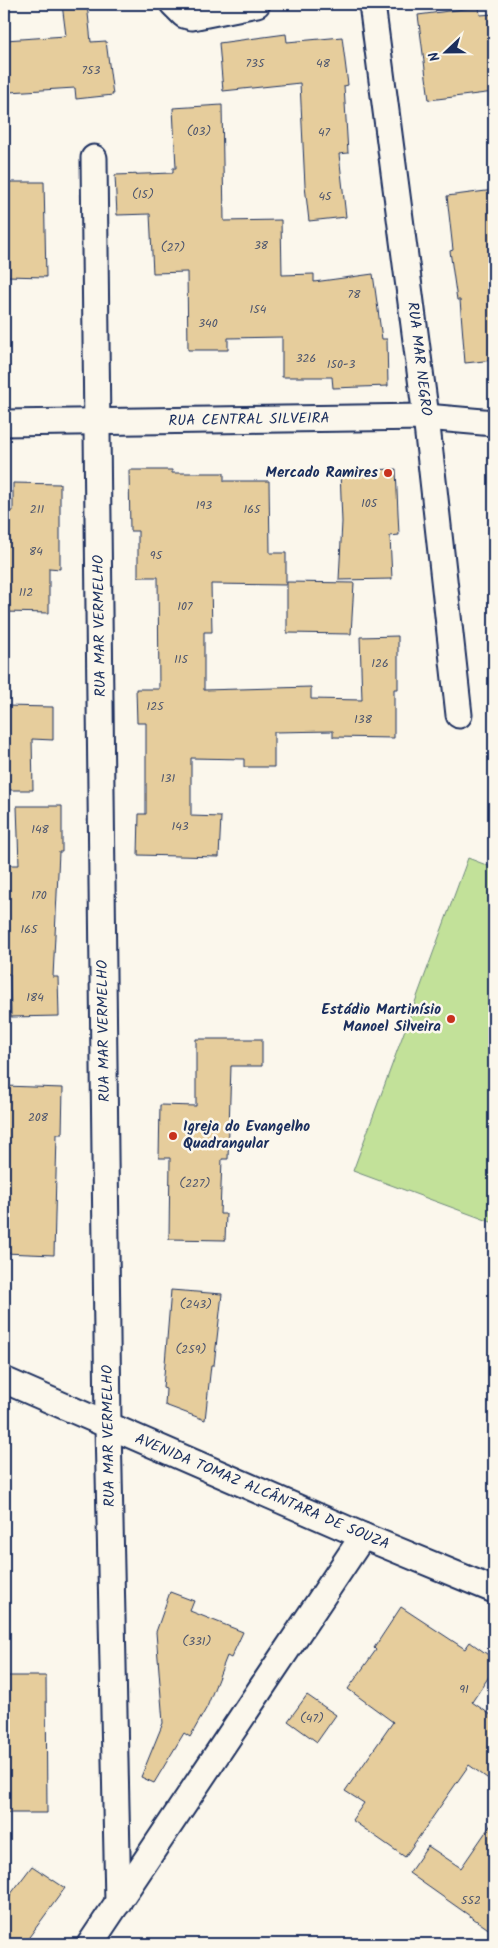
<svg xmlns="http://www.w3.org/2000/svg" width="498" height="1948" font-family="Kalam,sans-serif">
<style>
.garden{fill:#c2e199;stroke:#6e887c}
.building{fill:#e6cd9c;stroke:#1b2f5e}
.lines{fill:none;stroke-linecap:round;stroke-linejoin:round}
.minor-casing{stroke:#1b2f5e;stroke-width:29}
.minor{stroke:#fbf7ec;stroke-width:25}
.poi-dot{fill:#c8321e;stroke:#fbf7ec;stroke-width:2}
.labels{text-anchor:middle;dominant-baseline:central;stroke-width:5;stroke-linejoin:round;paint-order:stroke}
.number-label{font-size:12px;fill:#4e566e}
.street-label{font-size:15px;fill:#1b2f5e;stroke:#fbf7ec}
.poi-label{font-size:15px;font-weight:bold;fill:#1b2f5e;stroke:#fbf7ec;text-anchor:end}
</style>
<rect width="100%" height="100%" fill="#fbf7ec"/>
<filter id="ink" filterUnits="userSpaceOnUse"><feTurbulence type="fractalNoise" baseFrequency=".02" numOctaves="2"/><feDisplacementMap in="SourceGraphic" scale="10" xChannelSelector="R" yChannelSelector="G"/><feConvolveMatrix kernelMatrix="1 2 1 2 8 2 1 2 1" color-interpolation-filters="sRGB"/></filter>
<g filter="url(#ink)">
<polygon class="garden" points="468,858 494,868 494,1223 353,1171"/>
<g class="building">
<polygon points="62,4 87,4 91,42 106,41 113,95 76,99 75,88 9,92 5,40 66,36"/>
<polygon points="479,7 480,15 494,14 494,92 429,100 418,15"/>
<polygon points="286,34 287,42 342,37 348,85 344,86 348,153 339,154 346,217 309,221 305,186 300,83 223,91 219,43"/>
<polygon points="222,105 224,221 281,220 282,275 314,274 314,282 373,274 382,339 387,339 388,386 333,388 332,377 282,377 282,337 228,338 228,350 188,350 187,272 153,273 150,214 117,215 115,175 173,173 173,168 176,168 173,108"/>
<polygon points="6,182 44,182 46,277 6,276"/>
<polygon points="494,190 494,360 465,363 460,300 457,300 450,251 453,250 447,196"/>
<polygon points="396,469 399,535 390,536 392,579 339,580 342,522 340,471"/>
<polygon points="129,470 172,470 172,473 224,473 224,481 269,481 270,553 286,553 286,585 211,584 212,632 204,632 204,690 311,687 311,699 362,700 360,637 398,636 398,689 394,689 394,738 333,737 333,731 274,732 274,767 244,767 244,759 191,758 191,816 221,817 219,857 138,855 139,814 146,814 146,723 137,723 136,689 159,689 158,577 138,577 138,531 130,531"/>
<polygon points="13,483 60,484 60,569 49,568 49,613 4,612 4,511 13,511"/>
<polygon points="287,582 354,583 351,634 287,633"/>
<polygon points="4,706 53,707 53,740 32,739 33,790 4,790"/>
<polygon points="17,806 62,806 62,852 59,852 53,977 58,977 59,1016 11,1017 10,974 4,974 4,865 19,865"/>
<polygon points="196,1039 262,1039 262,1066 231,1066 228,1159 222,1159 220,1214 226,1214 225,1240 169,1239 170,1158 159,1158 160,1105 196,1106"/>
<polygon points="4,1086 63,1088 62,1134 57,1134 54,1255 4,1253"/>
<polygon points="171,1290 222,1294 214,1365 211,1365 205,1420 165,1405 166,1389 163,1388"/>
<polygon points="170,1592 194,1601 190,1611 243,1632 231,1658 227,1656 207,1707 190,1737 184,1733 154,1783 141,1777 163,1723 156,1632"/>
<polygon points="401,1607 465,1649 470,1642 494,1659 494,1669 472,1702 494,1717 494,1783 469,1765 405,1857 352,1820 364,1803 345,1791 393,1722 348,1689 376,1650 374,1648"/>
<polygon points="4,1676 46,1676 47,1813 4,1813"/>
<polygon points="307,1695 336,1715 317,1742 288,1721"/>
<polygon points="494,1820 494,1933 409,1873 428,1846 461,1868"/>
<polygon points="32,1866 65,1888 24,1944 4,1944 4,1903"/>
</g>
<g class="lines">
<g class="minor-casing">
<g id="minor">
<polyline points="173,4 184,15 192,17 257,4"/>
<polyline points="372,4 426,417 459,715"/>
<polyline points="94,158 108,1426 118,1903"/>
<polyline points="4,423 426,417 494,423"/>
<polyline points="4,1380 363,1536 494,1590"/>
<polyline points="90,1944 363,1536"/>
</g>
</g>
<use href="#minor" class="minor"/>
</g>
</g>
<g class="poi-dot">
<circle cx="388" cy="473" r="5"/>
<circle cx="451" cy="1019" r="5"/>
<circle cx="173" cy="1136" r="5"/>
</g>
<g class="labels">
<g class="number-label">
<text x="255" y="63">735</text>
<text x="323" y="63">48</text>
<text x="91" y="70">753</text>
<text x="199" y="131">(03)</text>
<text x="324" y="132">47</text>
<text x="143" y="194">(15)</text>
<text x="325" y="196">45</text>
<text x="261" y="245">38</text>
<text x="173" y="247">(27)</text>
<text x="354" y="294">78</text>
<text x="258" y="309">154</text>
<text x="208" y="323">340</text>
<text x="306" y="358">326</text>
<text x="341" y="364">150-3</text>
<text x="369" y="503">105</text>
<text x="204" y="505">193</text>
<text x="37" y="509">211</text>
<text x="252" y="509">165</text>
<text x="36" y="551">84</text>
<text x="156" y="555">95</text>
<text x="26" y="592">112</text>
<text x="185" y="606">107</text>
<text x="181" y="659">115</text>
<text x="380" y="663">126</text>
<text x="155" y="706">125</text>
<text x="363" y="719">138</text>
<text x="168" y="778">131</text>
<text x="180" y="826">143</text>
<text x="40" y="829">148</text>
<text x="39" y="895">170</text>
<text x="29" y="929">165</text>
<text x="35" y="997">184</text>
<text x="38" y="1117">208</text>
<text x="195" y="1183">(227)</text>
<text x="196" y="1304">(243)</text>
<text x="191" y="1349">(259)</text>
<text x="197" y="1641">(331)</text>
<text x="464" y="1689">91</text>
<text x="312" y="1718">(47)</text>
<text x="471" y="1900">552</text>
</g>
<g class="street-label">
<text transform="translate(419 359) rotate(83)">RUA MAR NEGRO</text>
<text transform="translate(249 420) rotate(-1)">RUA CENTRAL SILVEIRA</text>
<text transform="translate(100 626) rotate(-91)">RUA MAR VERMELHO</text>
<text transform="translate(104 1031) rotate(-91)">RUA MAR VERMELHO</text>
<text transform="translate(109 1436) rotate(-91)">RUA MAR VERMELHO</text>
<text transform="translate(262 1492) rotate(23)">AVENIDA TOMAZ ALCÂNTARA DE SOUZA</text>
</g>
<g class="poi-label">
<text x="378" y="473">Mercado Ramires</text>
<text x="441" y="1010">Estádio Martinísio<tspan x="441" dy="17">Manoel Silveira</tspan></text>
<text x="183" y="1127" text-anchor="start">Igreja do Evangelho<tspan x="183" dy="17">Quadrangular</tspan></text>
</g>
</g>
<rect width="498" height="1948" fill="none" stroke="#fbf7ec" stroke-width="20"/>
<rect x="10" y="10" width="478" height="1928" fill="none" stroke="#1b2f5e" stroke-width="2" filter="url(#ink)"/>
<g transform="translate(446 52) rotate(248)" stroke="#fbf7ec" stroke-width="4" paint-order="stroke">
<path d="M0-4L9 19L0 12L-9 19Z" fill="#1b2f5e"/>
<text y="-8" font-size="14" font-weight="bold" text-anchor="middle" fill="#1b2f5e">N</text>
</g>
</svg>
